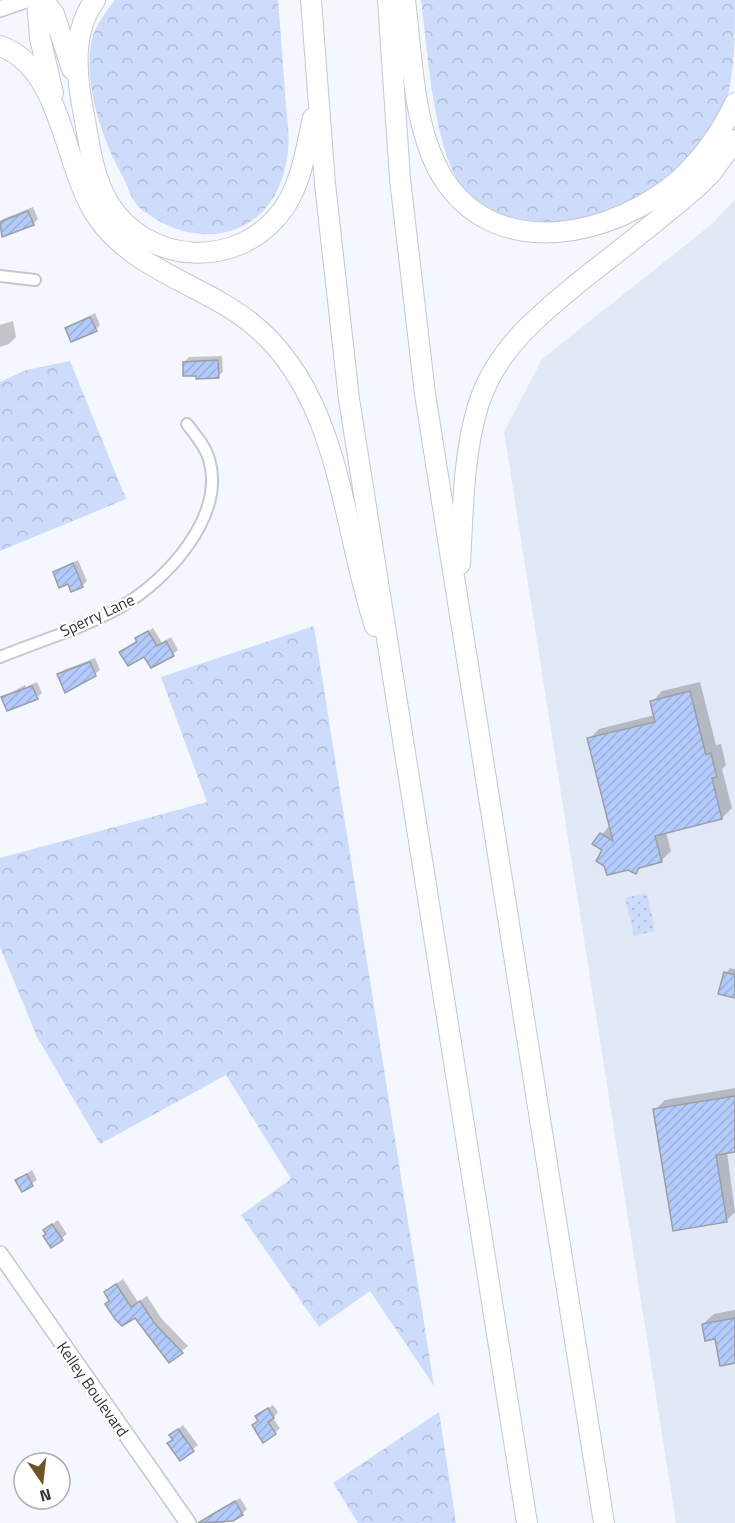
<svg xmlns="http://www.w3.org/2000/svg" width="735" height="1523" font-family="'Titillium Web',sans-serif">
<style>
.built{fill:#e2e9f6}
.green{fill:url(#green-dots)}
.forest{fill:url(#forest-crowns)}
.shadow{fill:#0003}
.building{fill:url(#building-hatch);stroke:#9b9ea4;stroke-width:1.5}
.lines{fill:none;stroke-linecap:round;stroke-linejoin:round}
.minor-casing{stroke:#c4c8ce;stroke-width:14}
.secondary-casing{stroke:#c4c8ce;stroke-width:18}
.motorway-casing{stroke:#c4c8ce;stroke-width:22}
.minor{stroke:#fff;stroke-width:10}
.secondary{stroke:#fff;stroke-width:15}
.motorway{stroke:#fff;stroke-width:20}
.labels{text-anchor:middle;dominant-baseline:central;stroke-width:4.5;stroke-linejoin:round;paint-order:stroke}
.street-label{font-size:16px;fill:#343537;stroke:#fff}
</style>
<defs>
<pattern id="green-dots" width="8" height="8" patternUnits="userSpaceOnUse" patternTransform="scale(1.5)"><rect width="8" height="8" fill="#cddcfa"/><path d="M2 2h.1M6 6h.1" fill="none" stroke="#b1bdd7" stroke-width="1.8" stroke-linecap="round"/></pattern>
<pattern id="forest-crowns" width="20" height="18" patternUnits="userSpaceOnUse" patternTransform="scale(1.5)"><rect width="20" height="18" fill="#cddcfa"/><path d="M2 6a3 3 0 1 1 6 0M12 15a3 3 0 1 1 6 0" fill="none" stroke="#b1bdd7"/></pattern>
<pattern id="building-hatch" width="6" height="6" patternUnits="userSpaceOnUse" patternTransform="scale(1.5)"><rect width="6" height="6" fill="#b3cbfc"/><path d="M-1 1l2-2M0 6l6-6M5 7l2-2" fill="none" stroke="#9bafd9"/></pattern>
</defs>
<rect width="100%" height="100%" fill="#f4f7fe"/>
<polygon class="built" points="735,199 735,1523 676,1523 504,432 542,359 712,224"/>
<polygon class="green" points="647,893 655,931 634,936 625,898"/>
<g class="forest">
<path d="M115 0H278C281 35 283 70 286 105 287 120 290 136 288 150 281 233 205 258 142 210 132 202 129 190 124 179 103 142 82 83 92 39 96 24 106 12 115 0Z"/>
<path d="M421 0H735C735 34 735 72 726 103 712 132 690 162 664 182 614 221 516 246 467 193 433 156 428 51 421 0Z"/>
<polygon points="70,361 126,499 0,551 0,382 26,370"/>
<polygon points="314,626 434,1386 370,1291 319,1327 241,1215 291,1179 226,1075 100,1144 37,1037 0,947 0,858 207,802 161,677"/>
<polygon points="439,1412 456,1523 358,1523 333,1483"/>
</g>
<g class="shadow">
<polygon points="33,207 38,219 33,224 3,235 0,222 3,219"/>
<polygon points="95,313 100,325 96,329 66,328"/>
<polygon points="13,321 16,337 9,344 0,347 0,325"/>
<polygon points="222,356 223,372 218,376 184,362 189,357"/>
<polygon points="78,560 87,581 82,586 69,582 54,572"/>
<polygon points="153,628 162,643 171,637 178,650 173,654 121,652"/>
<polygon points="95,658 100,670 95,674 59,675 64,670"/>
<polygon points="37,682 42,693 37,697 3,697 25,685 26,687"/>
<polygon points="700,682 716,745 721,744 726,765 722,769 732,808 722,818 666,832 671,851 661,861 642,865 636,872 594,844 610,825 589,739 599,729 655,715 652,702 662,691"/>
<polygon points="730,968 735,969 735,997 726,973"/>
<polygon points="735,1088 735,1150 727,1152 735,1212 726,1221 655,1110 665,1100"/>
<polygon points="32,1170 37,1180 22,1190 17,1181"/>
<polygon points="58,1220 67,1234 52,1246 45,1230"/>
<polygon points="123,1279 138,1302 147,1296 161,1318 188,1346 169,1361 135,1316 105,1292"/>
<polygon points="735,1310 735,1361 703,1324 714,1314"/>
<polygon points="273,1405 278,1412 273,1418 280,1428 275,1433 259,1420 262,1412"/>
<polygon points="183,1425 198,1445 180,1459 169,1444 176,1431"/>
<polygon points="240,1498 247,1509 242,1514 224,1523 207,1523 205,1520 210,1515"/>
</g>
<g class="building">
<polygon points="28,211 34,225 2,237 0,222"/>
<polygon points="90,317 97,331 71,342 65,328"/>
<polygon points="218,360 219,378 196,379 196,376 183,376 183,362"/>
<polygon points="73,563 83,587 71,592 68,584 59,588 53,572"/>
<polygon points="148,631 157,646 166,641 174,656 151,668 144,657 128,666 119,652 137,642 135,638"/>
<polygon points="90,662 96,676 65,693 57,674"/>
<polygon points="32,686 38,699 7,711 1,697"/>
<polygon points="690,691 706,755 711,753 717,777 712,778 722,819 655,836 662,862 639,868 636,874 628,870 607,875 604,866 596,861 602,850 592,844 600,833 613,841 587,738 655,722 650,701"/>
<polygon points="724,972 735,975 735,998 718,994"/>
<polygon points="735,1096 735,1152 716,1155 727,1222 673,1231 653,1109"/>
<polygon points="27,1174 33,1186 22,1192 15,1180"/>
<polygon points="52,1224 63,1240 51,1248 43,1236 46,1234 43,1230"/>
<polygon points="116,1284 131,1307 140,1301 155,1324 183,1353 169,1363 135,1318 122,1326 115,1319 105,1304 109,1301 104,1292"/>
<polygon points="735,1318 735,1363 720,1366 715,1339 705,1341 702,1324"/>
<polygon points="268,1408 274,1418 268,1422 276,1434 263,1443 252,1425 258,1421 255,1416"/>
<polygon points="178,1429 194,1451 180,1461 167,1443 173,1440 169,1435"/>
<polygon points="235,1501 243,1515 233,1521 198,1523"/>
</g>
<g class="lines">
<g class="minor-casing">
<g id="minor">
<polyline points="0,276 35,280"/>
<path d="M0 657C37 642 89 626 122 606 167 580 226 516 209 459 205 445 195 435 187 424"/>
</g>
</g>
<g class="secondary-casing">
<g id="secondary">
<polyline points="0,9 26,0"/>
<polyline points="0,1254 188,1523"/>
</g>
</g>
<g class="motorway-casing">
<g id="motorway">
<polyline points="37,0 40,38 53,93"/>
<polyline points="43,0 54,14 72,69"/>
<path d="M95 0C72 31 76 73 83 110 89 140 92 175 108 202 147 266 240 271 284 208 302 182 306 148 313 118"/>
<polyline points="311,0 325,184 349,399 527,1523"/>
<polyline points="388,0 400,179 425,394 604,1523"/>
<path d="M405 0C412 56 413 133 445 181 500 263 615 235 679 180 703 158 721 133 735 103"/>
<path d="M0 46C64 69 63 169 98 218 133 269 203 285 250 322 341 394 341 524 375 626"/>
<path d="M460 564C463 511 463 456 478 406 496 347 543 312 588 275 624 247 660 219 695 189L712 172 735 140"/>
</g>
</g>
<use href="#minor" class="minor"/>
<use href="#secondary" class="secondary"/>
<use href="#motorway" class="motorway"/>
</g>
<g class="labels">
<g class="street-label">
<text transform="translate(97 615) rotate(-25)">Sperry Lane</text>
<text transform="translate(93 1389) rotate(55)">Kelley Boulevard</text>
</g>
</g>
<g transform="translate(42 1481) rotate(166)"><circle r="28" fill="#ffffff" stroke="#aeaeaf" stroke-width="1.5"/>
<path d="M0-4.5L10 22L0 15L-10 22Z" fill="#6d5626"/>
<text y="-9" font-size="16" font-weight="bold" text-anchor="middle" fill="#343537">N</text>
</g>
</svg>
